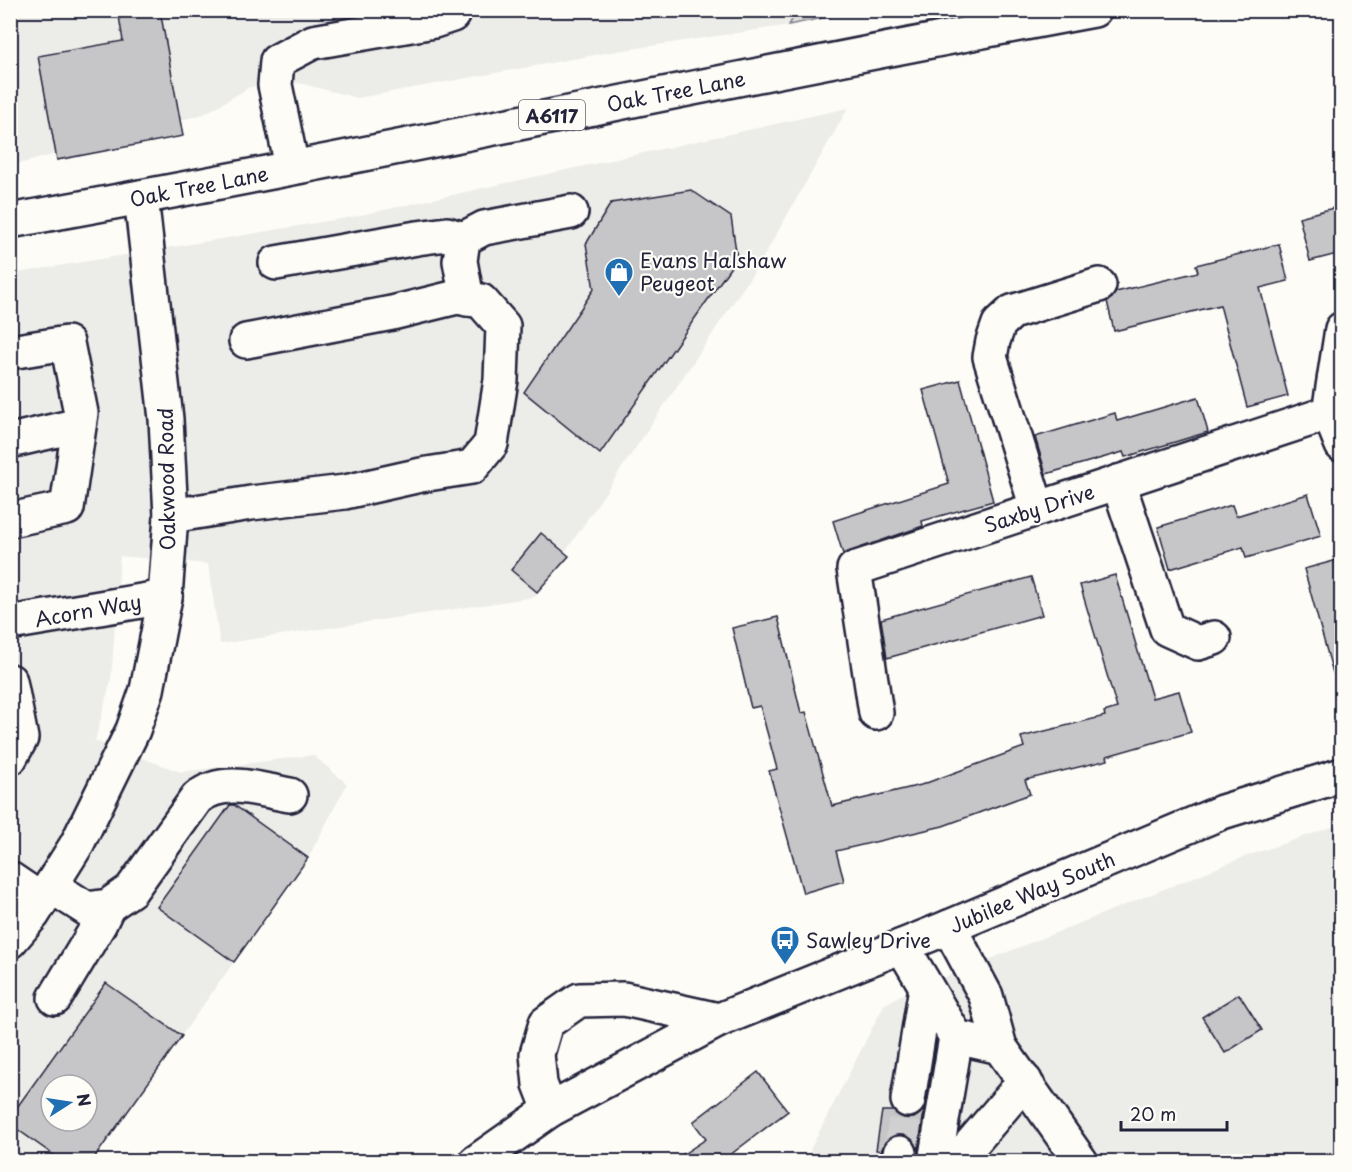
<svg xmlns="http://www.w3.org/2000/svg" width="1352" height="1172" font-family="'Playpen Sans',sans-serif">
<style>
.built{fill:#ecece9;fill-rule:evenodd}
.green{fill:#dddcdb;stroke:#807f8b;stroke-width:1.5}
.building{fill:#c6c6c8;stroke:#22223b;stroke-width:1.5;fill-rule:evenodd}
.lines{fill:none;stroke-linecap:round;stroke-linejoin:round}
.minor-tunnel{stroke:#d1d0d1;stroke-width:33;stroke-dasharray:33 16;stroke-linecap:butt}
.minor-casing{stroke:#22223b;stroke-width:38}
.major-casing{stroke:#22223b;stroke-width:38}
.minor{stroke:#fdfcf7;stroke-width:33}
.major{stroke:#fdfcf7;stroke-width:33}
.labels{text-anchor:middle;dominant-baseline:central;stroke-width:4.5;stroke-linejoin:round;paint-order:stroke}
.shield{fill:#fdfcf7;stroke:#646373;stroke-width:1.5}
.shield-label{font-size:18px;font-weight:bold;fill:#22223b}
.street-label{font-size:20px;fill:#22223b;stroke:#fdfcf7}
.poi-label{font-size:20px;fill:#22223b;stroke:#fdfcf7;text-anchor:start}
</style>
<rect width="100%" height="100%" fill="#fdfcf7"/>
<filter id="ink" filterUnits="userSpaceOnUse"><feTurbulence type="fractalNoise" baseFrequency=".0167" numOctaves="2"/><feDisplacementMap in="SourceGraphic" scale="12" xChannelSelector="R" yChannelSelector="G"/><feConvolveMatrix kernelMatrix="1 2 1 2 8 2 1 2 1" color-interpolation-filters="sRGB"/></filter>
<g filter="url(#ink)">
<g class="built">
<polygon points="10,11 797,11 789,25 611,52 358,98 299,83 250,87 204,114 11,166"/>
<path d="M848 108 760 263 535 597 220 644 208 564 120 556 111 680 95 741 181 772 313 755 347 784 308 858 92 1161 11 1162V274L352 217ZM51 1085H87V1121H51Z"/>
<polygon points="1341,824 1341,1161 818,1162 810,1150 884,1005 901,995 1244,857"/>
</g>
<polygon class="green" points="797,11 797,10 858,11 789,25"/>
<g class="building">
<polygon points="118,10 160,10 183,136 57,160 38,56 123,41"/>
<polygon points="691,190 731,217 737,258 600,454 524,392 594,289 586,244 611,203"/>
<polygon points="1341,206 1341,253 1310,261 1299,217"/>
<polygon points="1279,244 1288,281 1260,288 1288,396 1247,407 1220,305 1114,331 1107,301 1112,298 1116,292 1198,272 1196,265"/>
<polygon points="960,380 993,501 922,521 923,526 843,554 833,521 949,484 923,390"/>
<polygon points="1198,397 1208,432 1125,457 1123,452 1046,474 1035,437 1115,413 1117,421"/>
<polygon points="1308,494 1321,536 1246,558 1243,547 1170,569 1158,527 1232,505 1236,516"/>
<polygon points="541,533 569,556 537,592 511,570"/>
<polygon points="1341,559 1341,672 1333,673 1304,569"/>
<polygon points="1115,575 1152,698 1179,691 1191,732 1107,756 1108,760 1025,780 1030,794 943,826 836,851 844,881 803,893 769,771 777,769 760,706 751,708 732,628 778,617 801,713 806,712 832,806 921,785 1024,747 1021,737 1105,716 1104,712 1117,708 1080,585"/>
<polygon points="1031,577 1042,615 887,658 881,619"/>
<polygon points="230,805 234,805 308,858 234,962 157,907"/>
<path d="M106 983 182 1036 92 1161H62L10 1124V1117ZM51 1085H87V1121H51Z"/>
<polygon points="1239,994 1262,1030 1225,1053 1202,1017"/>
<polygon points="758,1072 788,1111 722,1161 673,1161 706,1139 693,1122"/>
<polygon points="925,1105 918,1150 913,1140 903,1135 894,1135 886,1141 881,1151 876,1150 882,1111 894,1111 904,1118 914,1118 922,1112"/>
</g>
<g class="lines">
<polyline class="minor-tunnel" points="900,1153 908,1100"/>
<g class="minor-casing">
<g id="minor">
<polyline points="292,167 275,85 277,61 313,42 434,21 452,15 455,10"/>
<polyline points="276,263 417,238 447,234 463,239"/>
<polyline points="467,299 460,261 463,239 484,228 571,212"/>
<polyline points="10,352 67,343 81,413 67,508 10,520"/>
<polyline points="1329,413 1342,329"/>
<polyline points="10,441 79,425"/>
<polyline points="1118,482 1167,629 1198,643 1214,638"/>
<polyline points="1037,508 990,357 993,341 999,324 1012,312 1099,285"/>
<polyline points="171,516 251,503 345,492 421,475 472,467 491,444 501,380 503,326 481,301 457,297 392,313 246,341"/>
<polyline points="10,623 165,597"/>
<polyline points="10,681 21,738 10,758"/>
<polyline points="876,713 854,569 1329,413 1342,445"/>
<polyline points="10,879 41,900"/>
<path d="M51 886 87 909 108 906 131 890 197 798C223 776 260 790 290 795"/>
<polyline points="949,927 986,996 1000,1047 1081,1162"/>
<polyline points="10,941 33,914 77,844 133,730 147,690 165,597 171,516 166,419 141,197"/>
<polyline points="902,946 956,1037 1000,1047"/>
<polyline points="55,998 100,923 108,906"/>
<polyline points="908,1100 926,987"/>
<polyline points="550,1110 540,1084 537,1054 546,1023 579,1000 624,999 719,1020"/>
<polyline points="476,1162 550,1110 719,1020 949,927 1222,812 1342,775"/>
<polyline points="898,1162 900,1153"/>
<polyline points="935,1162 956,1037"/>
<polyline points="956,1162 1025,1081"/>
</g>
</g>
<g class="major-casing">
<path id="major" d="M10 221C373 156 732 77 1094 10"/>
</g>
<use href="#minor" class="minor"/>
<use href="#major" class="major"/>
</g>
</g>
<defs>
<g id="shop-pin" transform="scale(1.5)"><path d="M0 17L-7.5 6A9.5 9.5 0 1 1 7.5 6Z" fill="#1f6fb2" stroke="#fdfcf7"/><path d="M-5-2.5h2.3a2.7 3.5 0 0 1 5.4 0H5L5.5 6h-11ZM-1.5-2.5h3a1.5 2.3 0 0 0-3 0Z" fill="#fff"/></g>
<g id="bus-pin" transform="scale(1.5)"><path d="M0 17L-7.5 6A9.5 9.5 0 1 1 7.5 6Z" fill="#1f6fb2" stroke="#fdfcf7"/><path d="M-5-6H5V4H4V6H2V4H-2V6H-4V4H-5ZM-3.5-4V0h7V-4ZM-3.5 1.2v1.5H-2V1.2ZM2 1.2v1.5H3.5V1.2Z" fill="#fff"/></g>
</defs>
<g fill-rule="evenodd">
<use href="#shop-pin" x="619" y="272"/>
<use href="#bus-pin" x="785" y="940"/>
</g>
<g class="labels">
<rect class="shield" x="519" y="100" width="66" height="30" rx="4.5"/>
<g class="shield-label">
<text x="552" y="115">A6117</text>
</g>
<g class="street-label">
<text transform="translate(676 91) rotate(-11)">Oak Tree Lane</text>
<text transform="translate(199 186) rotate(-11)">Oak Tree Lane</text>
<text transform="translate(166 479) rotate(-91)">Oakwood Road</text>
<text transform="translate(1039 508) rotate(-18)">Saxby Drive</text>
<text transform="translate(88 610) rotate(-10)">Acorn Way</text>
<text transform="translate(1032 892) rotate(-23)">Jubilee Way South</text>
</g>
<g class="poi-label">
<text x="640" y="260">Evans Halshaw<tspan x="640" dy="23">Peugeot</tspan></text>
<text x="806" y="940">Sawley Drive</text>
</g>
</g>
<rect width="1352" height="1172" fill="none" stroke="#fdfcf7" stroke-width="36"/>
<rect x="18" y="18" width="1316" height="1136" fill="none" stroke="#22223b" stroke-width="2" filter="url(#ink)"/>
<g transform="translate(69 1103) rotate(78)"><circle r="28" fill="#fdfcf7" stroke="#a5a5ac" stroke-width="1.5"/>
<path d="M0-4.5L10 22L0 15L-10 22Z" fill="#1f6fb2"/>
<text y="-9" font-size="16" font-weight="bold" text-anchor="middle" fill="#22223b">N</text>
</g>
<path d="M1121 1121v9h106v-9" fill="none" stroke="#22223b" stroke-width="3"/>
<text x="1130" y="1121" font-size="18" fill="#22223b" stroke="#fdfcf7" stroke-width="4.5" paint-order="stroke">20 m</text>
</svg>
